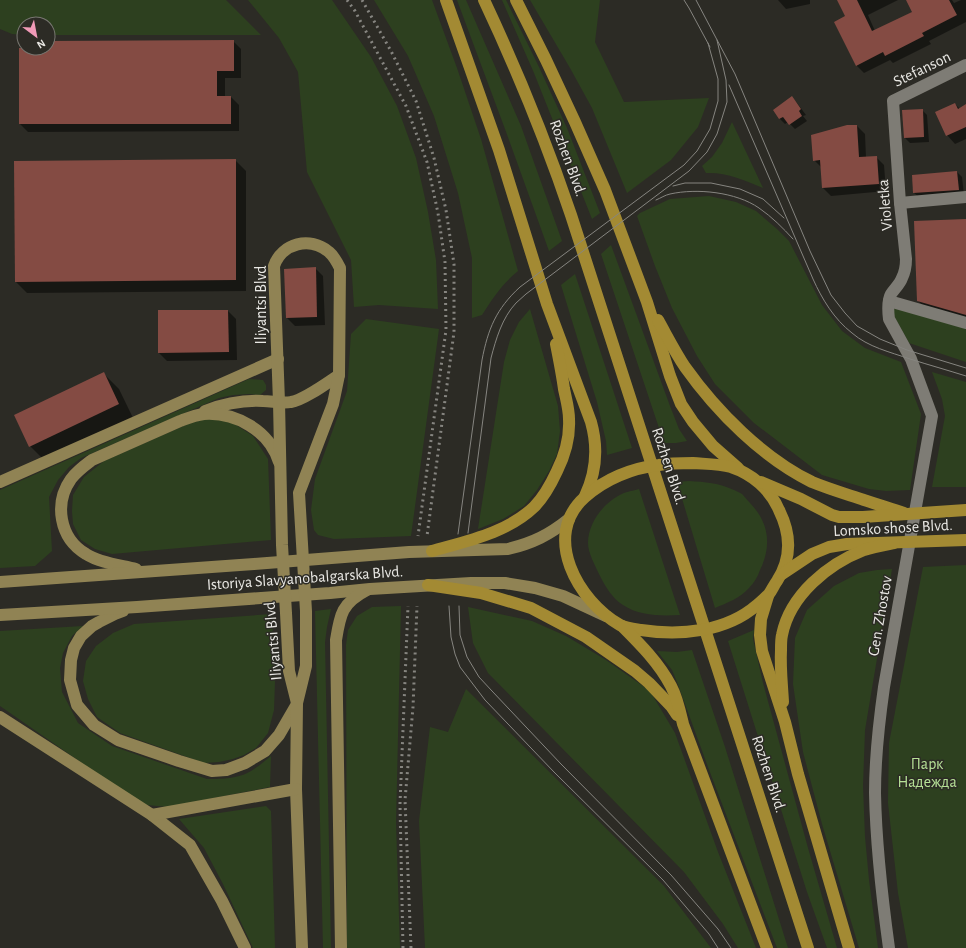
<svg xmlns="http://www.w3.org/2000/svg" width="966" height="948" font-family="'Alegreya Sans',sans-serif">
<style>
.green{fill:#2d401f}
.shadow{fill:#0007}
.building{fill:#844b43}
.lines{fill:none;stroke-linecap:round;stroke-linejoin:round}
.street{stroke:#7e7c75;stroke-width:12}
.secondary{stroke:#908354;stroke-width:12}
.primary{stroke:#a38a33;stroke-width:12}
.tram{stroke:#868580;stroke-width:1}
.rail{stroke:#868580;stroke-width:3;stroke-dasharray:2 4;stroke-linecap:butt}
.labels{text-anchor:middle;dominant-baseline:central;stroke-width:3;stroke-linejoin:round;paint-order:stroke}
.street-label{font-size:16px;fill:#e9e8e4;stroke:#2c2b25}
.park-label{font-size:16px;fill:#b6e196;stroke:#2c2b25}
</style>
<rect width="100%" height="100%" fill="#2c2b25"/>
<g class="green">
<polygon points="0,0 226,0 261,35 48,35 48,24 24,24 24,35 12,34 0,29"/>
<polygon points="248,0 332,0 371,57 397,106 416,158 428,212 436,260 438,309 379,305 354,307 351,260 307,172 298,72 279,38"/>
<path d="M374 0H432L457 68 481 139 518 271C501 285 493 298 482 315L472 318V258L458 193 434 116 408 56Z"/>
<polygon points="457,0 466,0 521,126 562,241 549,251 505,129"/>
<polygon points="502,0 506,0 539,67 567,128 600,213 592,219 567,156 534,73"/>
<polygon points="530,0 600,0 595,42 624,102 709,98 698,127 671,160 627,193 592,108 570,68"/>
<path d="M732 122 763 188C744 180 726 172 706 173L702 166 712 157 722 143Z"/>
<polygon points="709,196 736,202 756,211 777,229 789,241 822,305 842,331 865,348 901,362 921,414 910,490 886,491 869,489 822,475 754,423 715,384 697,356 672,308 655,266 637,216 640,213 670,199"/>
<polygon points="611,245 670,406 679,429 687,441 676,443 664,443 601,254"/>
<polygon points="575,274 632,448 607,455 606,441 597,402 561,285"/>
<polygon points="895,306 966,327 966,362 909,343 893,314"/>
<polygon points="530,309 558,406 560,431 557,454 549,471 537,490 524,506 503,519 478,529 504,362 510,340 519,322"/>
<polygon points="366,319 439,329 411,536 334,539 318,535 314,530 311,510 315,479 347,391 351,334"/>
<polygon points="932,372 966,382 966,487 932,487 945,416 942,399"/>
<polygon points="249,379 263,380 266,385 266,390 260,395 249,394 233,395 219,398 81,458 69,467 58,480 49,497 52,551 35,566 0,568 0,490"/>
<polygon points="211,417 233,423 253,436 268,459 271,540 112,554 95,549 81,540 73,524 72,511 73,495 84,477 104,461 188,424"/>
<path d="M689 481C705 482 719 483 734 490 736 491 739 492 742 494 745 497 747 500 750 503 769 523 772 545 760 570 758 576 754 583 749 588 740 598 727 603 715 608L677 482Z"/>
<path d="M639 489 680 615C661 616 639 616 623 605 612 598 605 586 599 574 595 565 588 553 588 543 588 524 602 505 618 496 624 492 632 491 639 489Z"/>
<polygon points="966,565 966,948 908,948 898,893 888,803 889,743 923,567"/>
<polygon points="892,569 865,730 863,786 865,837 869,880 878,948 859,948 822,824 803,752 793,684 795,638 807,610 834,586 859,573 877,570"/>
<polygon points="401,606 396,823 400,948 347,948 346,645 348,630 357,616 372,607"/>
<polygon points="468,607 532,621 566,636 606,660 650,691 675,733 718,852 756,948 738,948 723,924 684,872 488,673 473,643"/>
<polygon points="331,609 327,627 325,642 331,948 323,948 315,611"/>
<polygon points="272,614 275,681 274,710 268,733 256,748 244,755 233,759 219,762 204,763 120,733 97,717 88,699 83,681 86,661 96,646 113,633 134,624"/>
<path d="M83 626 72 636 63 653 60 668 62 692 78 723 112 746 207 779C218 779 229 779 239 776 251 773 261 764 271 756L270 787 168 807 147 805 128 795 0 706V631Z"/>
<polygon points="754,630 753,639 763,683 808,848 837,948 827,948 807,892 728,641"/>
<polygon points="692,650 725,747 788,948 777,948 708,767 677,682 672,670 657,651 677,652"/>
<polygon points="466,689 664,886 711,948 425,948 419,821 430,727 448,732"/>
<polygon points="266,806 271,811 275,948 253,948 223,884 204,848 179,819"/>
</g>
<g class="shadow">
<polygon points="778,0 810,0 810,4 786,9"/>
<polygon points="838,0 898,0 868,15 875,31 913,12 907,0 952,0 954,3 961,0 966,0 966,22 929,41 931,44 893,63 890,60 864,73 856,65 847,17"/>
<polygon points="233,41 241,49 241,78 225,78 225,97 231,97 239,105 239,131 28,132 20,124 20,42 24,42 24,48 48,48 48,42"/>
<polygon points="792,98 797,103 806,115 803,116 807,121 795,129 788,122 785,124 780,119 774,110"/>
<polygon points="955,104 960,109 966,105 966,139 955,144 947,135"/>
<polygon points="922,110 927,115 929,142 910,143 904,137"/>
<polygon points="857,126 865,134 866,158 876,157 884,165 886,191 831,196 823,188 822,168 814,160"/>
<polygon points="235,160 246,171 246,291 27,293 16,282"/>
<polygon points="957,172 962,177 964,195 920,198 914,193"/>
<polygon points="966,220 966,325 933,315 918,301"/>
<polygon points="315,268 323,276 325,325 295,326 287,318"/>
<polygon points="228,311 236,319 237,360 167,361 159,353"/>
<polygon points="103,373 119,389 134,420 46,462 30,446"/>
</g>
<g class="building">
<polygon points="837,0 857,0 872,31 912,12 906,0 949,0 957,15 922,33 924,36 885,56 883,52 856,66 834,22 845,16"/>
<polygon points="234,40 234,71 217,71 217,96 231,96 231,124 19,124 19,48 48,48 48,41"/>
<polygon points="792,96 801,109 799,111 802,116 789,125 783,117 779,119 773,110"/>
<polygon points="955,103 958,109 966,104 966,127 946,136 935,112"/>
<polygon points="923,109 924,137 904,138 902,110"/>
<polygon points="847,125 857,125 859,157 877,156 879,184 822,188 820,160 813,161 811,135"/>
<polygon points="236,159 236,280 15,282 14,161"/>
<polygon points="957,171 959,190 913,193 912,175"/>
<polygon points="966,219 966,315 917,301 914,221"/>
<polygon points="316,267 317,317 286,318 284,269"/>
<polygon points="158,310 228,310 229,352 158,353"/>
<polygon points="104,372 119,404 29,447 14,415"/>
</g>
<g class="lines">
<g class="street">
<polyline points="900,203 966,197"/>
<polyline points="889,301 966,323"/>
<path d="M889 948C882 897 876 845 875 793 875 757 879 722 884 687L932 416 911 359 889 319C888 311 887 301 891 294 895 288 900 284 902 278 905 272 906 266 906 259L900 203 893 101 966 65"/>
</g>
<g class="secondary">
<path d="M205 411C223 404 244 400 263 401 272 401 282 404 291 402 304 400 327 383 339 375"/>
<polyline points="0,482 278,359"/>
<path d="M136 569C120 565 100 563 86 554 59 538 54 503 71 479 77 471 84 466 92 460L180 421C188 418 195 415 204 414 235 412 269 430 279 462"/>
<path d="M0 582 254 564 409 552 508 549C533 543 549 535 569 519"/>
<polyline points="123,611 115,614 99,622 92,626 81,636 74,648 71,660 70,680 77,705 94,725 118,740 179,761 212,771 226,770 245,763 265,751 279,735 297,704"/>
<polyline points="0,615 137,607 330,593 370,589 471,583 505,583 535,588 563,596 606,616"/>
<path d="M297 703 289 671 286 613 282 545 279 402 274 266C282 243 310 236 329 252 334 256 337 262 340 268L339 375 333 404 299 493 306 611V666L297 703 296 789 302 948"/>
<polyline points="0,717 152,815 190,845 222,901 245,948"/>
<polyline points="152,815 296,789"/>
<path d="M341 948 336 640C340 614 342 603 367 590"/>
</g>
<g class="primary">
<path d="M446 0 499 150 547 304 591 422C598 447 596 473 585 496"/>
<path d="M484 0C517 70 546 141 571 215L808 948"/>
<polyline points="516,0 546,60 575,122 605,190 647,302 670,376 681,404 693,422 713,446 738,468"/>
<path d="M658 320C667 336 675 352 685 367 717 412 763 458 812 482 829 489 846 494 864 500 877 504 891 509 904 513"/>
<path d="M693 463C706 464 719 464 731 467 752 474 770 489 779 510 791 534 792 558 777 581 774 585 772 590 769 594 765 598 761 602 757 605 726 632 680 636 641 630 634 629 625 628 620 625 578 601 541 536 585 497 605 479 632 468 659 465 670 463 682 463 693 463Z"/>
<polyline points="761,482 801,499 832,515 839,517 863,517 966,510"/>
<path d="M432 551C467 541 507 533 534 507 544 497 551 484 557 471 565 455 570 437 569 419 569 409 566 399 564 389 562 374 559 359 556 344"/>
<polyline points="782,574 812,554 829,547 847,544 966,540"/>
<polyline points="428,585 481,593 531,608 586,637 635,671 649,683 671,706 677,715"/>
<polyline points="768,596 761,619 760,635 762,651 785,722 798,774 849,948"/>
<path d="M622 626C640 644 659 663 671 686 677 697 680 711 683 724L767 948"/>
<path d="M783 702C782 684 780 667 781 650 781 645 781 639 782 635 790 595 828 564 864 550 873 547 884 545 894 543"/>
</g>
<g class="tram">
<polyline points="684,0 689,8 710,47"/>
<polyline points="696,0 735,74 810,251 831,295 845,313 857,326 880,339 907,350 966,368"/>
<path d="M729 85 813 279C822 299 834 319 852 333 868 347 890 352 910 359 929 365 947 370 966 376"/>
<polyline points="673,186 685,183 711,183 740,189 763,199 784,218"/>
<path d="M656 200C661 198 665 195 670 194 697 188 736 192 759 208 772 217 783 228 793 239"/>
<path d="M468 533 491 358C496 339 502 318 516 303 519 300 523 297 526 294L689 171 707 152 717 134 727 102 726 80 717 40"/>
<path d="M458 534 482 360C488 329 496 309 520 287L684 165 697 151 710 129 718 101V79L708 43"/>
<polyline points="449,606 451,637 455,654 460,667 485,700 554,772 663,880 709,934 718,948"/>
<polyline points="459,606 460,635 467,657 479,677 492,691 561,764 671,875 718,929 731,948"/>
</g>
<g class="rail">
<polyline points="347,0 355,11 406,106 427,162 438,213 445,262 446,330 418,536"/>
<polyline points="362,0 391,51 416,101 434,158 446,210 454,264 454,332 427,536"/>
<polyline points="403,948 400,804 408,606"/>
<polyline points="411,948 405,800 413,707 417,606"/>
</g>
</g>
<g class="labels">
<g class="street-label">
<text transform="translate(922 69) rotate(-26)">Stefanson</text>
<text transform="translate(568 158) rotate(70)">Rozhen Blvd.</text>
<text transform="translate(885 205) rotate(-95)">Violetka</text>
<text transform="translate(261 305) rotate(-90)">Iliyantsi Blvd</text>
<text transform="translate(669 466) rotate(72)">Rozhen Blvd.</text>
<text transform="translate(893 528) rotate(-3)">Lomsko shose Blvd.</text>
<text transform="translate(305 578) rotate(-4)">Istoriya Slavyanobalgarska Blvd.</text>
<text transform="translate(880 616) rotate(-80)">Gen. Zhostov</text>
<text transform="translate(273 641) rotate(-95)">Iliyantsi Blvd</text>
<text transform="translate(769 774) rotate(72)">Rozhen Blvd.</text>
</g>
<g class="park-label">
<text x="927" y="764">Парк<tspan x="927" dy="18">Надежда</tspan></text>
</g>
</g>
<g transform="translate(36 36) rotate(148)"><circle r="19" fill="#2c2b25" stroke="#787771"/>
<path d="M0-3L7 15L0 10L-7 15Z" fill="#f09ab7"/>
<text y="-6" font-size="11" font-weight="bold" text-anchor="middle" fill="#e9e8e4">N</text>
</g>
</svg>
